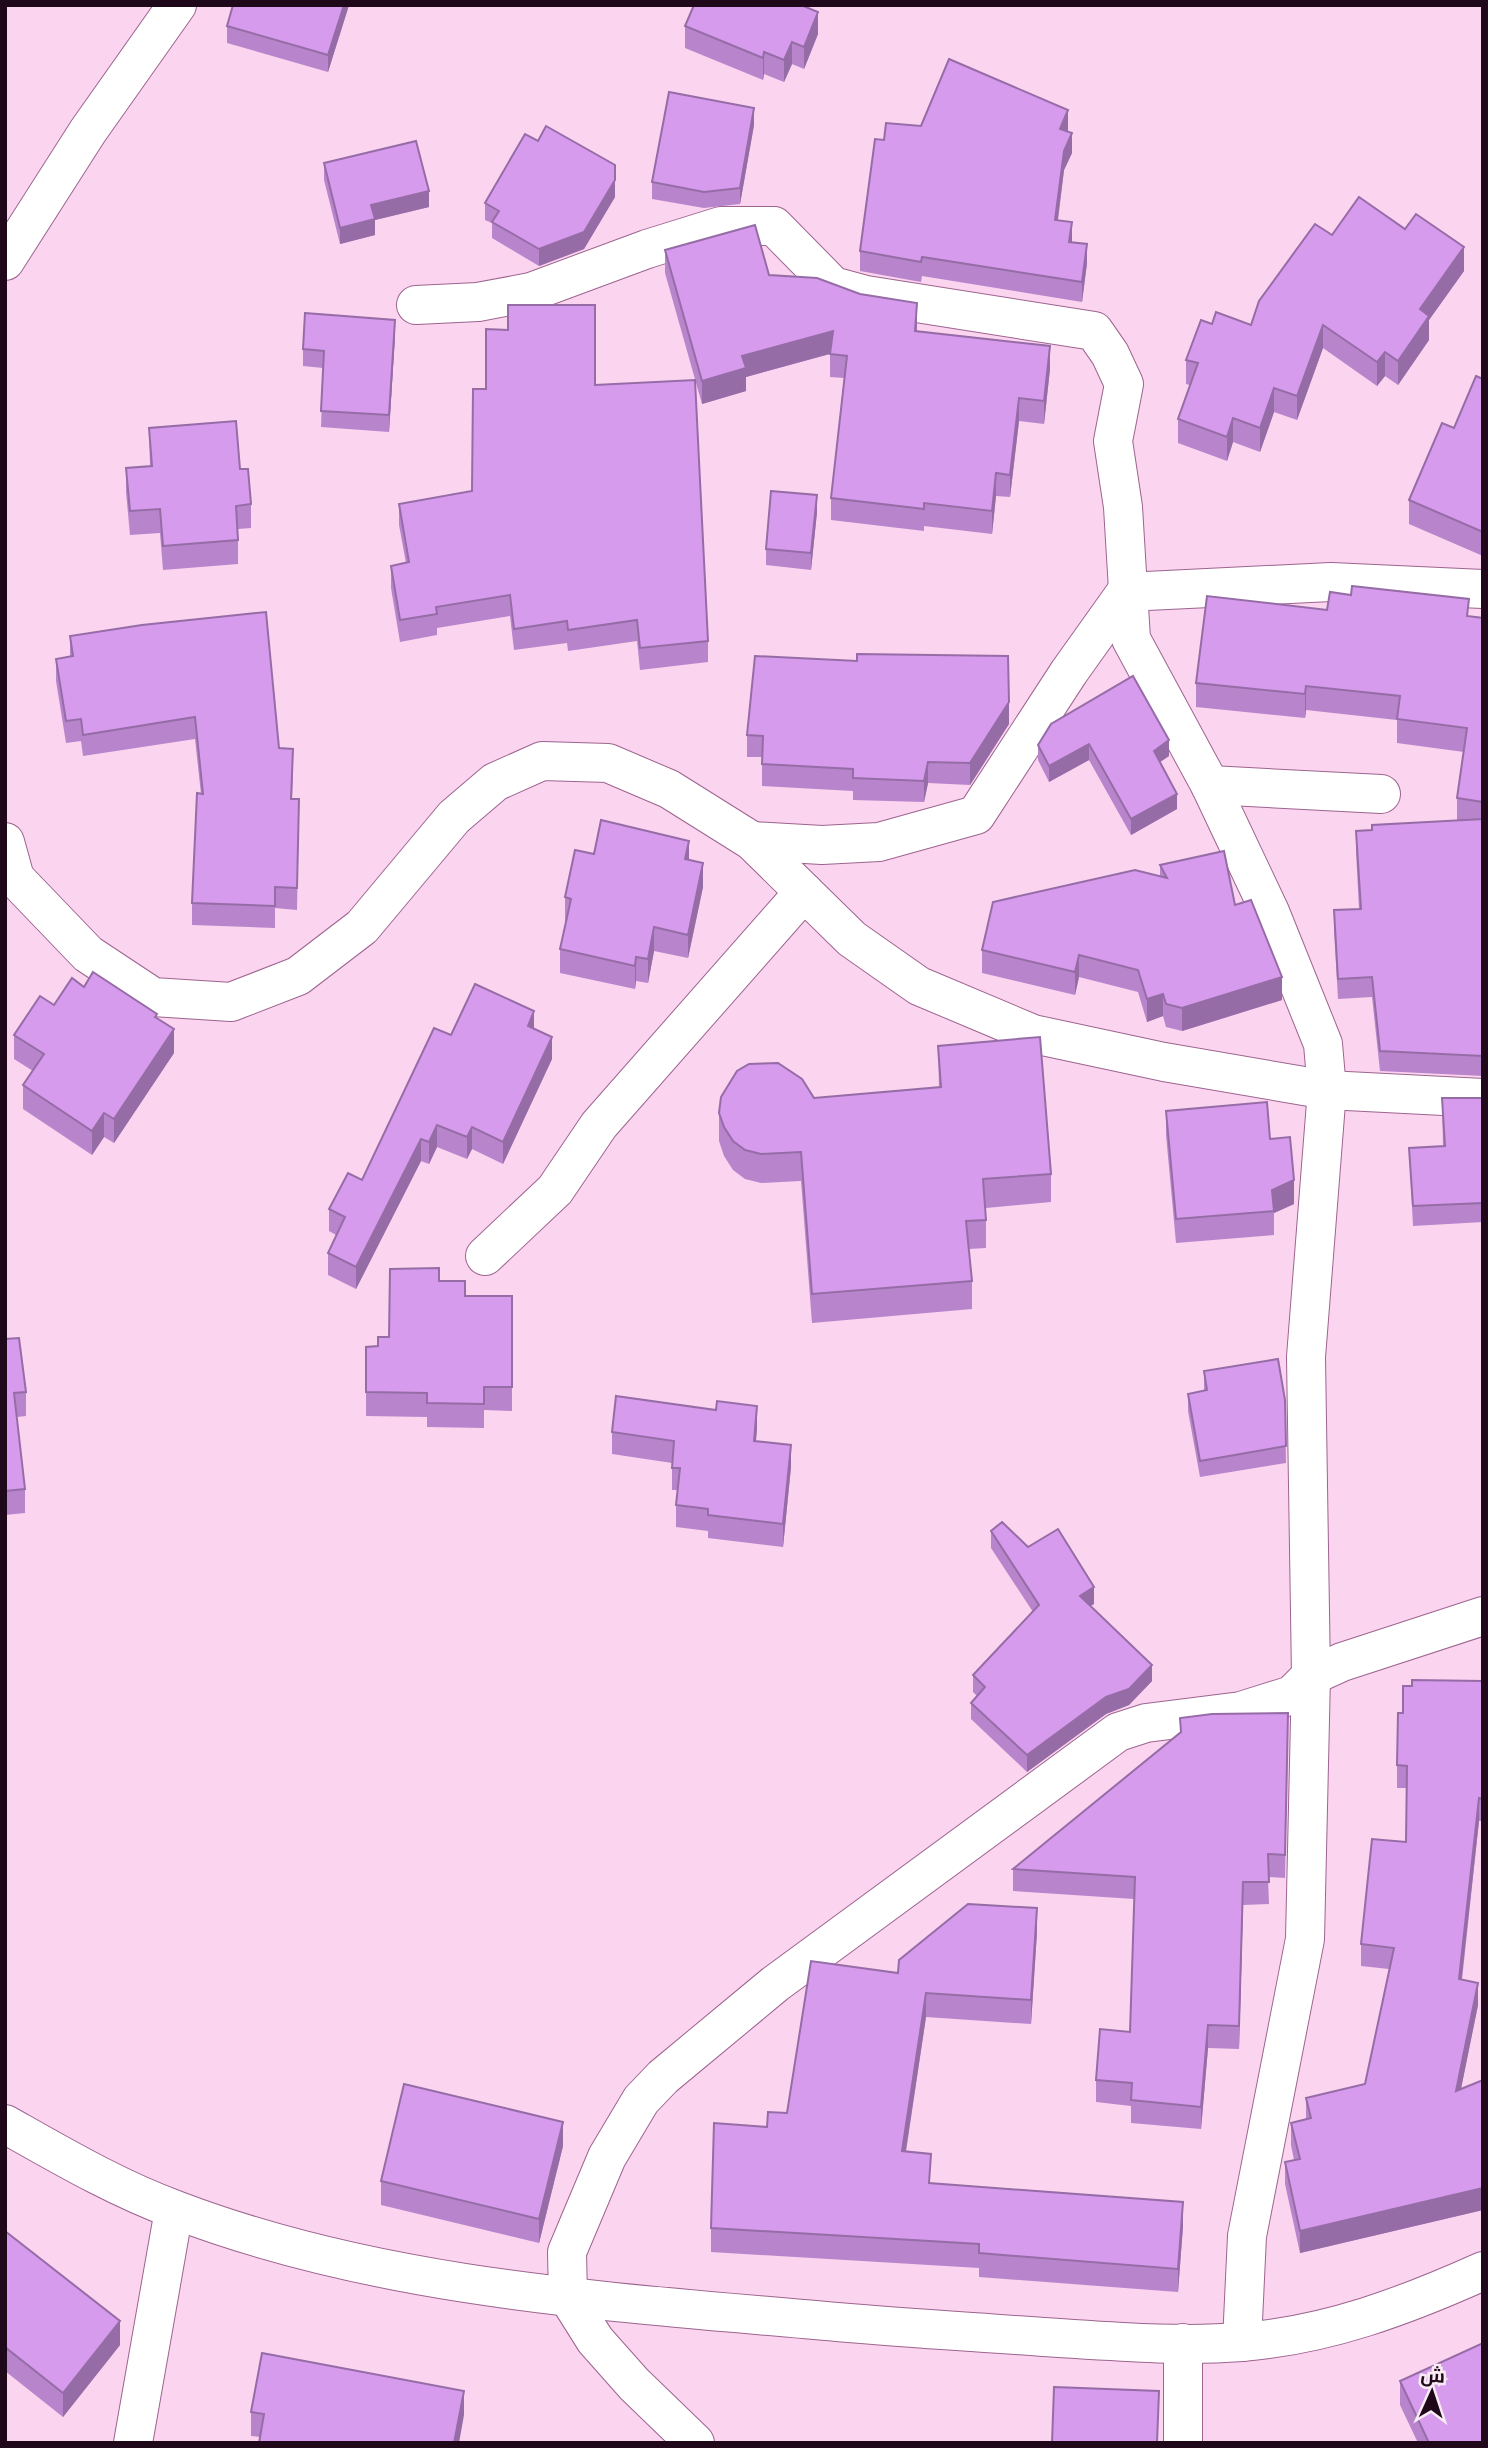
<svg xmlns="http://www.w3.org/2000/svg" width="1488" height="2448" font-family="'Times New Roman',Cairo,serif">
<style>
.lines{fill:none;stroke-linecap:round;stroke-linejoin:round}
.street-casing{stroke:#9d648f;stroke-width:40}
.secondary-casing{stroke:#9d648f;stroke-width:40}
.street{stroke:#fff;stroke-width:38}
.secondary{stroke:#fff;stroke-width:38}
.wall{fill:#b885cc}
.shaded-wall{fill:#966ca6}
.building{fill:#d69bed;stroke:#966ca6;stroke-width:2}
</style>
<rect width="100%" height="100%" fill="#fbd4f0"/>
<g class="lines">
<g class="street-casing">
<g id="street">
<polyline points="5,261 88,131 177,5"/>
<polyline points="416,305 478,302 531,292 647,249 721,226 774,226 833,286 866,295 1094,331 1110,354 1124,384 1113,441 1123,507 1131,639 1210,785 1270,912 1323,1044 1327,1090 1306,1357 1311,1676 1305,1939 1247,2236 1242,2342"/>
<polyline points="1126,592 1331,582 1483,589"/>
<polyline points="1210,785 1381,794"/>
<polyline points="752,841 822,845 879,842 976,815 1069,672 1126,592"/>
<polyline points="5,842 15,878 88,954 153,997 231,1002 298,976 362,927 454,817 495,782 542,761 608,763 669,789 752,841 852,939 919,986 1033,1034 1164,1062 1327,1090 1483,1098"/>
<polyline points="485,1256 555,1190 599,1125 804,892"/>
<polyline points="133,2443 174,2210"/>
<polyline points="695,2443 634,2384 595,2340 568,2297 567,2252 607,2157 641,2100 663,2077 775,1984 1118,1732 1146,1723 1241,1711 1292,1695 1311,1676 1342,1662 1483,1616"/>
<polyline points="1183,2443 1183,2343"/>
</g>
</g>
<g class="secondary-casing">
<path id="secondary" d="M5 2124C60 2155 116 2188 176 2210 386 2290 616 2302 837 2322 906 2328 975 2332 1043 2337 1109 2341 1176 2347 1242 2342 1328 2335 1405 2306 1483 2271"/>
</g>
<use href="#street" class="street"/>
<use href="#secondary" class="secondary"/>
</g>
<g class="wall">
<polygon points="233,5 349,5 328,72 227,43 227,26"/>
<polygon points="805,7 818,34 804,69 792,64 784,82 764,74 763,80 685,48 685,26"/>
<polygon points="754,125 740,204 704,208 652,199 652,182"/>
<polygon points="921,126 1068,130 1067,132 1072,153 1064,170 1058,221 1087,263 1082,302 922,276 921,282 860,271 860,251 884,140"/>
<polygon points="324,163 429,207 375,220 375,235 340,244 324,180"/>
<polygon points="615,197 584,249 539,266 492,238 492,223 485,220 485,203"/>
<polygon points="1332,235 1464,271 1429,320 1429,340 1398,385 1385,376 1377,386 1323,348 1297,420 1274,412 1260,452 1233,442 1227,461 1178,443 1178,419 1190,385 1186,384 1186,360 1212,324 1251,325"/>
<polygon points="665,250 769,275 917,325 917,331 1050,369 1044,424 1019,421 1010,497 996,496 992,534 924,526 924,531 831,520 831,498 844,378 830,377 830,354 746,377 746,391 702,404 665,273"/>
<polygon points="395,336 389,432 321,427 323,368 303,366 303,349"/>
<polygon points="1483,379 1483,556 1409,524 1409,500 1454,428"/>
<polygon points="595,385 708,641 708,662 640,670 637,641 568,651 567,643 514,650 510,616 437,628 437,635 400,642 391,588 391,566 406,563 399,525 399,504 472,491"/>
<polygon points="149,428 240,469 251,504 251,528 238,529 238,564 163,570 160,533 130,535 126,492 126,468 150,466"/>
<polygon points="817,512 811,570 766,565 766,549"/>
<polygon points="1327,610 1469,617 1483,618 1483,1076 1380,1071 1372,997 1338,999 1334,930 1334,910 1359,909 1356,851 1356,831 1372,830 1457,820 1457,798 1464,752 1397,743 1397,720 1306,710 1305,718 1196,707 1196,683"/>
<polygon points="70,636 279,748 293,771 292,799 299,799 297,910 275,908 275,928 192,925 192,903 201,794 195,739 83,756 81,741 66,743 56,681 56,659 70,656"/>
<polygon points="857,661 1009,724 970,785 928,783 924,802 853,800 853,791 762,786 762,757 747,757 747,735"/>
<polygon points="1051,724 1169,756 1160,762 1177,809 1131,835 1089,760 1049,782 1038,760 1038,745"/>
<polygon points="594,854 689,860 703,887 688,958 654,951 648,983 636,981 635,989 560,973 560,949 567,921 565,921 565,897"/>
<polygon points="1160,865 1235,905 1282,1000 1182,1031 1166,1027 1163,1016 1147,1022 1138,992 1079,977 1075,995 982,973 982,950 1160,876"/>
<polygon points="84,987 157,1018 174,1053 114,1143 104,1137 92,1155 23,1109 23,1085 33,1071 14,1059 14,1035 54,1005"/>
<polygon points="534,1029 552,1059 503,1164 472,1149 467,1159 437,1147 429,1164 421,1161 356,1289 328,1275 328,1253 336,1235 329,1231 329,1209 362,1180 451,1035"/>
<polygon points="938,1046 1051,1174 1051,1202 986,1208 986,1248 969,1249 972,1281 972,1309 812,1323 801,1181 761,1183 745,1179 733,1170 724,1156 719,1141 719,1113 814,1098 939,1088"/>
<polygon points="1442,1098 1483,1098 1483,1222 1413,1226 1409,1148 1443,1146"/>
<polygon points="1166,1111 1270,1139 1294,1204 1274,1213 1274,1235 1176,1243 1166,1135"/>
<polygon points="439,1281 465,1296 512,1296 512,1411 484,1410 484,1428 427,1427 427,1417 366,1416 366,1347 378,1346 389,1337"/>
<polygon points="5,1338 26,1392 26,1416 17,1417 25,1489 25,1513 5,1515"/>
<polygon points="1204,1371 1285,1400 1286,1463 1200,1477 1188,1411 1188,1394 1204,1391"/>
<polygon points="757,1428 756,1441 791,1467 783,1547 708,1538 708,1531 676,1527 676,1505 678,1490 672,1490 672,1463 612,1454 612,1432"/>
<polygon points="991,1531 1028,1547 1094,1604 1090,1606 1152,1681 1129,1705 1106,1714 1027,1772 971,1719 971,1703 977,1696 973,1692 973,1675 1033,1612 991,1548"/>
<polygon points="1483,1681 1483,1821 1479,1821 1462,1980 1478,2005 1461,2089 1483,2080 1483,2210 1300,2253 1285,2184 1285,2162 1294,2160 1291,2145 1291,2123 1306,2119 1306,2098 1365,2084 1389,1969 1361,1966 1361,1944 1406,1842 1407,1788 1397,1788 1397,1765 1403,1713"/>
<polygon points="1288,1736 1285,1878 1268,1877 1269,1904 1243,1905 1239,2049 1208,2048 1201,2129 1131,2123 1131,2106 1096,2102 1096,2080 1130,2032 1134,1899 1013,1891 1013,1869"/>
<polygon points="1037,1932 1031,2024 926,2017 906,2152 931,2183 1183,2226 1178,2292 979,2277 979,2268 711,2252 711,2228 767,2127 787,2113 898,1973"/>
<polygon points="563,2146 539,2243 381,2205 381,2181"/>
<polygon points="5,2231 120,2345 63,2417 5,2371"/>
<polygon points="1400,2381 1483,2443 1418,2443 1400,2405"/>
<polygon points="251,2412 464,2415 260,2437 251,2436"/>
</g>
<g class="shaded-wall">
<polygon points="344,5 349,5 328,72 328,55"/>
<polygon points="818,12 818,34 804,69 804,47"/>
<polygon points="792,42 792,64 784,82 784,60"/>
<polygon points="764,52 764,74 763,80 763,58"/>
<polygon points="754,108 754,125 740,204 740,188"/>
<polygon points="1068,110 1068,130 1060,148 1060,129"/>
<polygon points="1072,133 1072,153 1064,170 1055,240 1055,220 1064,151"/>
<polygon points="615,180 615,197 584,249 539,266 539,249"/>
<polygon points="429,191 429,207 375,220 375,235 340,244 340,228 371,205"/>
<polygon points="1072,222 1072,242 1069,242"/>
<polygon points="1087,244 1087,263 1082,302 1082,282"/>
<polygon points="1464,247 1464,271 1429,320 1429,340 1398,385 1398,361 1420,309"/>
<polygon points="917,303 917,325 915,353 915,331"/>
<polygon points="395,320 395,336 389,432 389,415"/>
<polygon points="1323,325 1323,348 1297,420 1297,396"/>
<polygon points="833,331 833,353 746,377 746,391 702,404 702,381 742,356"/>
<polygon points="1050,346 1050,369 1044,424 1044,401"/>
<polygon points="1385,352 1385,376 1377,386 1377,362"/>
<polygon points="1274,388 1274,412 1260,452 1260,428"/>
<polygon points="1019,398 1019,421 1010,497 1010,475"/>
<polygon points="1233,418 1233,442 1227,461 1227,437"/>
<polygon points="996,473 996,496 992,534 992,511"/>
<polygon points="817,495 817,512 811,570 811,553"/>
<polygon points="1306,686 1306,710 1305,718 1305,694"/>
<polygon points="1009,702 1009,724 970,785 970,763"/>
<polygon points="1169,740 1169,756 1154,766 1154,751"/>
<polygon points="1089,744 1089,760 1049,782 1049,766"/>
<polygon points="928,762 928,783 924,802 924,781"/>
<polygon points="1177,794 1177,809 1131,835 1131,819"/>
<polygon points="689,841 689,865 685,859"/>
<polygon points="703,863 703,887 688,958 688,935"/>
<polygon points="654,927 654,951 648,983 648,959"/>
<polygon points="1079,955 1079,977 1075,995 1075,972"/>
<polygon points="636,957 636,981 635,989 635,966"/>
<polygon points="1282,977 1282,1000 1182,1031 1182,1008"/>
<polygon points="1163,994 1163,1016 1147,1022 1147,999"/>
<polygon points="534,1011 534,1033 528,1026"/>
<polygon points="174,1029 174,1053 114,1143 114,1119"/>
<polygon points="552,1037 552,1059 503,1164 503,1142"/>
<polygon points="104,1113 104,1137 92,1155 92,1131"/>
<polygon points="437,1125 437,1147 429,1164 429,1142"/>
<polygon points="472,1127 472,1149 467,1159 467,1137"/>
<polygon points="421,1139 421,1161 356,1289 356,1267"/>
<polygon points="1294,1180 1294,1204 1274,1213 1272,1190"/>
<polygon points="757,1406 757,1428 754,1463 754,1441"/>
<polygon points="791,1445 791,1467 783,1547 783,1524"/>
<polygon points="1094,1587 1094,1604 1080,1612 1080,1596"/>
<polygon points="1152,1665 1152,1681 1129,1705 1106,1714 1027,1772 1027,1755"/>
<polygon points="1479,1798 1479,1821 1459,2001 1459,1979"/>
<polygon points="1243,1882 1243,1905 1239,2049 1239,2026"/>
<polygon points="1037,1908 1037,1932 1031,2024 1031,2000"/>
<polygon points="1478,1983 1478,2005 1456,2113 1456,2091"/>
<polygon points="926,1993 926,2017 902,2175 902,2151"/>
<polygon points="1208,2025 1208,2048 1201,2129 1201,2107"/>
<polygon points="563,2122 563,2146 539,2243 539,2219"/>
<polygon points="1483,2188 1483,2210 1300,2253 1300,2231"/>
<polygon points="1183,2202 1183,2226 1178,2292 1178,2269"/>
<polygon points="120,2321 120,2345 63,2417 63,2393"/>
<polygon points="464,2391 464,2415 459,2443 454,2443"/>
</g>
<g class="building">
<polygon points="233,5 344,5 328,55 227,26"/>
<polygon points="694,5 801,5 818,12 804,47 792,42 784,60 764,52 763,58 685,26"/>
<polygon points="949,59 1068,110 1060,129 1072,133 1064,151 1055,220 1072,222 1069,242 1087,244 1082,282 922,257 921,262 860,251 875,139 884,140 886,123 921,126"/>
<polygon points="669,92 754,108 740,188 704,192 652,182"/>
<polygon points="546,126 615,165 615,180 584,232 539,249 492,222 499,211 485,203 525,134 538,141"/>
<polygon points="416,141 429,191 371,205 375,219 340,228 324,163"/>
<polygon points="1359,197 1405,229 1416,214 1464,247 1420,309 1429,316 1398,361 1385,352 1377,362 1323,325 1297,396 1274,388 1260,428 1233,418 1227,437 1178,419 1198,363 1186,360 1201,320 1212,324 1216,312 1251,325 1259,301 1315,224 1332,235"/>
<polygon points="755,225 769,275 817,278 860,294 917,303 915,331 1050,346 1044,401 1019,398 1010,475 996,473 992,511 924,503 924,509 831,498 847,356 830,354 833,331 742,356 746,368 702,381 665,250"/>
<polygon points="508,305 595,305 595,385 695,380 708,641 640,648 637,620 568,630 567,621 514,629 510,595 436,607 437,614 400,620 391,566 409,562 399,504 472,491 473,389 486,389 486,329 508,330"/>
<polygon points="305,313 395,320 389,415 321,411 324,351 303,349"/>
<polygon points="1476,376 1483,379 1483,532 1409,500 1442,423 1454,428"/>
<polygon points="236,421 240,469 248,469 251,504 236,506 238,540 163,546 160,509 130,511 126,468 152,466 149,428"/>
<polygon points="771,491 817,495 811,553 766,549"/>
<polygon points="1352,586 1469,599 1467,616 1483,618 1483,802 1457,798 1467,728 1397,719 1400,696 1306,686 1305,694 1196,683 1207,596 1327,610 1330,592 1351,595"/>
<polygon points="266,612 279,748 293,749 291,799 299,799 297,888 275,887 275,906 192,903 197,793 203,794 195,717 83,735 81,719 66,721 56,659 73,656 70,636 142,625"/>
<polygon points="857,654 1008,656 1009,702 970,763 928,762 924,781 853,778 853,769 762,764 763,736 747,735 755,656 857,661"/>
<polygon points="1133,676 1169,740 1154,751 1177,794 1131,819 1089,744 1049,766 1038,745 1051,724"/>
<polygon points="1483,819 1483,1056 1380,1051 1372,977 1338,979 1334,910 1361,909 1356,831 1372,830 1372,825"/>
<polygon points="601,820 689,841 685,859 703,863 688,935 654,927 648,959 636,957 635,966 560,949 571,899 565,897 575,850 594,854"/>
<polygon points="1224,851 1235,905 1251,900 1282,977 1182,1008 1166,1004 1163,994 1147,999 1138,970 1079,955 1075,972 982,950 993,902 1135,870 1167,878 1160,865"/>
<polygon points="93,972 157,1014 155,1017 174,1029 114,1119 104,1113 92,1131 23,1085 44,1054 14,1035 40,996 54,1005 72,978 84,987"/>
<polygon points="475,984 534,1011 528,1026 552,1037 503,1142 472,1127 467,1137 437,1125 429,1142 421,1139 356,1267 328,1253 345,1217 329,1209 348,1173 362,1180 434,1028 451,1035"/>
<polygon points="1040,1037 1051,1174 983,1179 986,1220 966,1221 972,1281 812,1294 801,1152 761,1154 745,1150 733,1141 724,1127 719,1113 721,1097 737,1071 749,1064 778,1063 802,1079 814,1098 941,1087 938,1046"/>
<polygon points="1442,1098 1483,1098 1483,1203 1413,1206 1409,1148 1445,1146"/>
<polygon points="1267,1102 1270,1139 1290,1137 1294,1180 1272,1190 1274,1211 1176,1219 1166,1111"/>
<polygon points="439,1268 439,1281 465,1281 465,1296 512,1296 512,1387 484,1387 484,1404 427,1403 427,1393 366,1392 366,1347 378,1346 378,1337 389,1337 390,1269"/>
<polygon points="5,1338 5,1339 19,1338 26,1392 14,1393 25,1489 5,1491"/>
<polygon points="1278,1359 1285,1400 1286,1446 1200,1461 1188,1394 1207,1390 1204,1371"/>
<polygon points="616,1396 716,1410 717,1401 757,1406 754,1441 791,1445 783,1524 708,1515 708,1509 676,1505 680,1468 672,1468 674,1441 612,1432"/>
<polygon points="1002,1522 1028,1547 1058,1529 1094,1587 1080,1596 1152,1665 1129,1689 1106,1697 1027,1755 971,1703 985,1687 973,1675 1039,1605 991,1531"/>
<polygon points="1412,1680 1483,1681 1483,1799 1479,1798 1459,1979 1478,1983 1456,2091 1483,2080 1483,2188 1300,2231 1285,2162 1300,2159 1291,2123 1311,2118 1306,2098 1365,2084 1394,1948 1361,1944 1372,1839 1406,1842 1407,1766 1397,1765 1398,1713 1403,1713 1403,1686 1412,1686"/>
<polygon points="1288,1713 1285,1855 1268,1854 1269,1882 1243,1882 1239,2026 1208,2025 1201,2107 1131,2100 1132,2083 1096,2080 1100,2029 1130,2032 1135,1877 1013,1869 1181,1732 1180,1718 1212,1714"/>
<polygon points="968,1904 1037,1908 1031,2000 926,1993 902,2151 931,2154 929,2183 1183,2202 1178,2269 979,2253 979,2244 711,2228 714,2123 767,2127 768,2112 787,2113 811,1961 898,1973 899,1960"/>
<polygon points="404,2084 563,2122 539,2219 381,2181"/>
<polygon points="5,2231 120,2321 63,2393 5,2347"/>
<polygon points="1483,2343 1483,2443 1429,2443 1400,2381"/>
<polygon points="262,2353 464,2391 454,2443 259,2443 264,2414 251,2412"/>
<polygon points="1054,2387 1159,2391 1157,2443 1052,2443"/>
</g>
<rect width="1488" height="2448" fill="none" stroke="#1e081a" stroke-width="14"/>
<g transform="translate(1432 2392) rotate(3)" stroke="#f8ebf4" stroke-width="5" paint-order="stroke">
<path d="M0-5L12 26L0 18L-12 26Z" fill="#1e081a"/>
<text y="-10" font-size="19" font-weight="bold" text-anchor="middle" fill="#1e081a">ش</text>
</g>
</svg>
